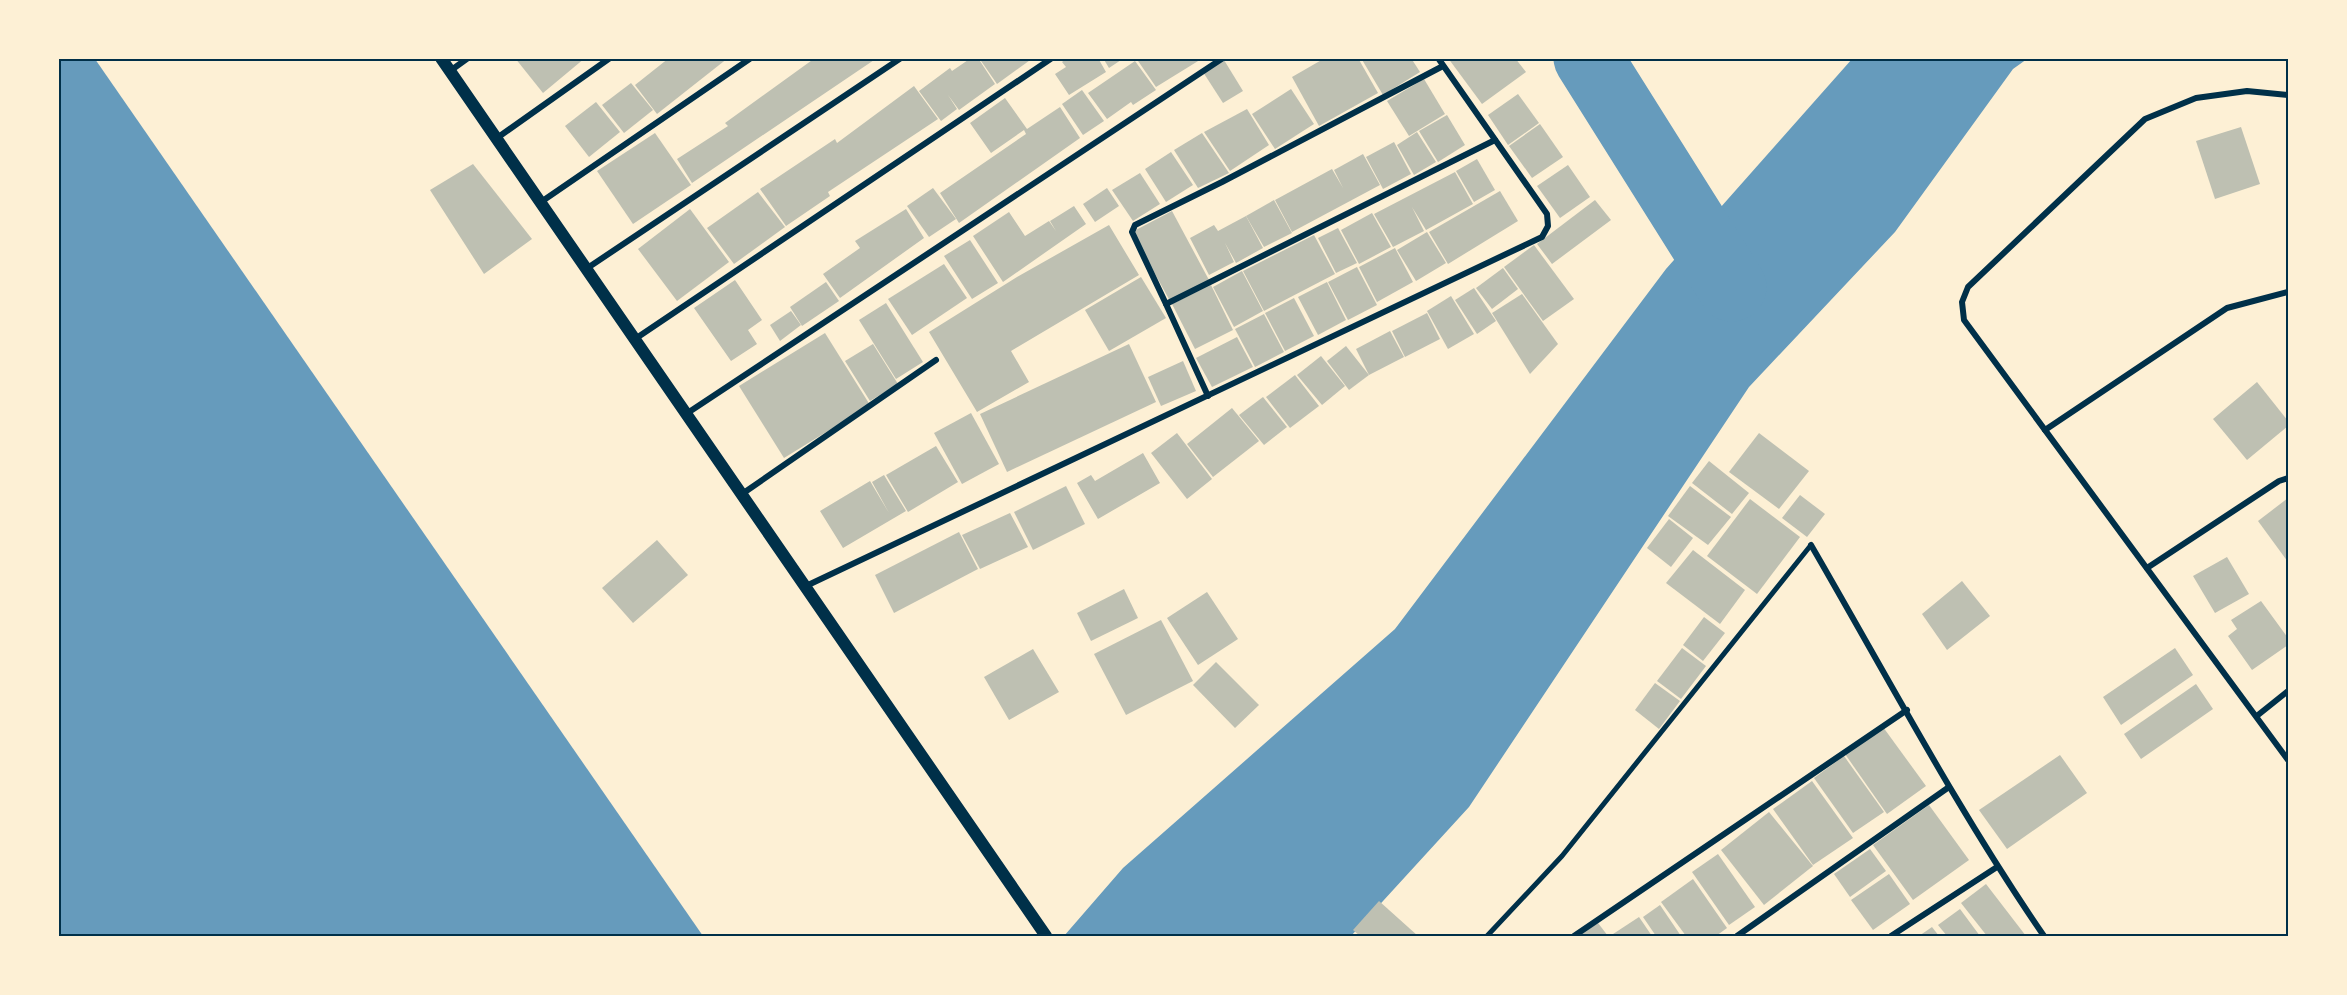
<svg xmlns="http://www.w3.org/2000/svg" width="2347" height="995" font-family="'Archivo Narrow',sans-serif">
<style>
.water{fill:#669bbc}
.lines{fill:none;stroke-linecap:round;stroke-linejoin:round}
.river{stroke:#669bbc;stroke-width:69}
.building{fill:#bec0b2}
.pedestrian{stroke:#003049;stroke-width:5}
.minor{stroke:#003049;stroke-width:6}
.secondary{stroke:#003049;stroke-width:12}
.neatline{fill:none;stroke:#003049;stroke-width:2}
</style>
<rect width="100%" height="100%" fill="#fdf0d5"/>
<g class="water">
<polygon points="58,59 95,59 703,936 59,936"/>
<polygon points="1852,59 2027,59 2013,69 1895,232 1749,387 1469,807 1351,936 1064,936 1123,868 1395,629 1666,269"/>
</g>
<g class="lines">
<polyline class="river" points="1588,58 1732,287"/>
</g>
<g class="building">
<polygon points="515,58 585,58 543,93"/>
<polygon points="669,58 728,58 657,114 635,85"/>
<polygon points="815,58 877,58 692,183 677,159 728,126 725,123"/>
<polygon points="971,58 978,58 995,84 959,110 948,95 957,109 941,121 919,91 950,68 952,71"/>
<polygon points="979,58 1033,58 997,84"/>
<polygon points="1067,58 1098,58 1106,72 1069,95 1055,74 1066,67 1062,62"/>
<polygon points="1103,58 1124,58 1109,68"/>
<polygon points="1136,58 1203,58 1156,87"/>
<polygon points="1325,58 1358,58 1378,93 1319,126 1292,77"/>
<polygon points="1361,58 1411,58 1420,72 1383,95"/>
<polygon points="1448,58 1515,58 1526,72 1482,104"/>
<polygon points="1224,60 1243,91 1223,103 1203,72"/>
<polygon points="1135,61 1156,90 1133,105 1131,102 1107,119 1088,93"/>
<polygon points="1424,79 1445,114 1409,136 1387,101"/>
<polygon points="631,83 653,110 624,133 602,105"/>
<polygon points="914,86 938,119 828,192 830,196 786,226 760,189 835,139 837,143"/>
<polygon points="1291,89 1314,124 1275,149 1252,114"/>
<polygon points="1082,90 1104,121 1083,135 1062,104"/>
<polygon points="1518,94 1539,123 1508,145 1488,115"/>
<polygon points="1005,98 1027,129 1060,107 1080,138 959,223 940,193 1026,134 1024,130 991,153 970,123"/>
<polygon points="596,102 620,132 589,157 565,126"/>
<polygon points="1247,109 1269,145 1230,171 1204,132"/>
<polygon points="1447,115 1465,145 1438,162 1419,131"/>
<polygon points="1540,124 1563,157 1532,178 1509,146"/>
<polygon points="2241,127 2260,184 2215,199 2196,141"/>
<polygon points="1417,132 1436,162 1414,175 1397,145"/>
<polygon points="655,133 691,185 633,224 597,171"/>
<polygon points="1202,133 1229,173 1198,188 1174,150"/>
<polygon points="1394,142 1411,174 1383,189 1366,157"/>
<polygon points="1171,152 1193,185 1166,202 1145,169"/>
<polygon points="1363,154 1380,185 1292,232 1275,200 1332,169 1343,188 1334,170"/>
<polygon points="1477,159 1495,190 1474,202 1456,171"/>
<polygon points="473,164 532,239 484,274 430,190"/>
<polygon points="1568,165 1590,197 1560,218 1537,186"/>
<polygon points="1455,172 1473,204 1426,230 1412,207 1424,231 1393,247 1374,214"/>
<polygon points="1140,173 1160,204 1133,221 1112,190"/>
<polygon points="933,188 956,219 929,237 907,206"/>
<polygon points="1107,188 1119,206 1095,222 1083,204"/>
<polygon points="1500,191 1518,221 1448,264 1429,232"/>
<polygon points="758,192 785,227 734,264 707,228"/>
<polygon points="1274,200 1292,233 1264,247 1246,216"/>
<polygon points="1595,200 1611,220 1552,264 1537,244"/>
<polygon points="1074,206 1086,224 1003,282 973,236 1009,212 1025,236 1049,221 1056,231 1050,221"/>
<polygon points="690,209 729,262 677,301 638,249"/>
<polygon points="906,209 924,238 840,298 823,274 860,248 855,241"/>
<polygon points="1172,211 1209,280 1170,301 1132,232"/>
<polygon points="1372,213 1391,247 1359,264 1341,230"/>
<polygon points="1246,216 1263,248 1236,263 1225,243 1234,262 1209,275 1190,238 1214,225 1218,231"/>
<polygon points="1109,225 1139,275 1011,351 1029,382 977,412 929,332 1017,277"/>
<polygon points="1338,228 1357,263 1336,273 1318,238"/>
<polygon points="1427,232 1446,263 1416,281 1397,250"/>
<polygon points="1314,235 1335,274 1264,311 1243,271"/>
<polygon points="970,240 998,283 972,299 944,256"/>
<polygon points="1534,245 1574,299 1543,321 1504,267"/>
<polygon points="1395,248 1413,282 1377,302 1359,267"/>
<polygon points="944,264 967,298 912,335 888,299"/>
<polygon points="1357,267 1377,305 1348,320 1328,282"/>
<polygon points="1503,268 1518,289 1492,309 1476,288"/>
<polygon points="1242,271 1263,311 1234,327 1213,287"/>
<polygon points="1141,277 1166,318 1109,351 1085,310"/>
<polygon points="735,280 762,320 748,330 757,344 731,361 694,308"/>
<polygon points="826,282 839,301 802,326 790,307"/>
<polygon points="1327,282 1346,320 1318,335 1298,297"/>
<polygon points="1211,285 1233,330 1195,349 1172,304"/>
<polygon points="1474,288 1496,321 1477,334 1455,300"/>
<polygon points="1522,294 1558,344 1530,374 1492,313"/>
<polygon points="1451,296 1474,334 1448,349 1427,311"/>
<polygon points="1294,298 1314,336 1285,351 1265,313"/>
<polygon points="886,303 923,362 896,379 859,320"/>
<polygon points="791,311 801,325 780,341 770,325"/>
<polygon points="1427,313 1440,339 1405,357 1392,331"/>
<polygon points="1264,314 1284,352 1255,367 1235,329"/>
<polygon points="1390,331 1404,357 1369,375 1356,349"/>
<polygon points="825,333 870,405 784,458 739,386"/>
<polygon points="1237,337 1253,367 1212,387 1196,358"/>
<polygon points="873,344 898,384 870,401 845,361"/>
<polygon points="1129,344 1156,402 1007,472 980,414"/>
<polygon points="1346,346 1369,375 1349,390 1327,361"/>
<polygon points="1321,356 1345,386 1322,405 1297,375"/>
<polygon points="1183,361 1196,391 1161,406 1148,377"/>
<polygon points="1295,375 1319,406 1290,428 1266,397"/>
<polygon points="2257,382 2288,421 2288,426 2247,460 2213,419"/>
<polygon points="1263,397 1287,427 1264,445 1239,415"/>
<polygon points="1232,408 1259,441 1213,477 1187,444"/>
<polygon points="971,413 999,464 962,484 934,433"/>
<polygon points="1177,433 1212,479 1187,499 1151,453"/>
<polygon points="1759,433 1809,471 1779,509 1729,472"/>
<polygon points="936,446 958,482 908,512 886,475"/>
<polygon points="1143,453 1160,483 1098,519 1077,483 1091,475 1095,481"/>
<polygon points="1709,461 1749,493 1732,514 1692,483"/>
<polygon points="884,475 906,511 843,548 820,511 870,481 889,513 872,482"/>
<polygon points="1066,486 1085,524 1033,550 1014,512"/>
<polygon points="1690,486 1731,517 1708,545 1668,516"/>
<polygon points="1800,495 1825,514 1807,537 1782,518"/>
<polygon points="2288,498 2288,562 2258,521"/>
<polygon points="1750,499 1800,537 1757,594 1707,556"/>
<polygon points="1010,513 1028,547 980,569 962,535"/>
<polygon points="1669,519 1693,538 1671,567 1647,548"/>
<polygon points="959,532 978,569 894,613 875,575"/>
<polygon points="657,540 688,575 633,623 602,588"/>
<polygon points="1693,550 1745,590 1720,624 1666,583"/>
<polygon points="2227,557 2249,594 2215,613 2193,576"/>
<polygon points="1962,581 1990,616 1947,650 1922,614"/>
<polygon points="1124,589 1138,618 1091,641 1077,613"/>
<polygon points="1207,592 1238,639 1198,665 1167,618"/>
<polygon points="2261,601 2288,638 2288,645 2252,670 2228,636 2237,629 2231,620"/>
<polygon points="1704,617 1725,633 1703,661 1683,645"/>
<polygon points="1161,620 1193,681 1126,715 1094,654"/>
<polygon points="1682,648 1706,666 1681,699 1657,681"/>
<polygon points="2175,648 2193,675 2121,725 2103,697"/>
<polygon points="1033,649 1059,692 1009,720 984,677"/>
<polygon points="1216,662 1259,705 1235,728 1193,685"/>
<polygon points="1655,683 1680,701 1659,729 1635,710"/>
<polygon points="2196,684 2213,709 2141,759 2124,734"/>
<polygon points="1883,727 1926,786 1887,814 1845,754"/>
<polygon points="2060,755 2087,793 2007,849 1979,810"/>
<polygon points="1844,756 1884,812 1853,833 1814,778"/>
<polygon points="1812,781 1853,838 1813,865 1773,809"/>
<polygon points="1929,805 1969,860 1913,900 1873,845"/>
<polygon points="1769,812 1813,866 1764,905 1721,850"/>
<polygon points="1870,849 1886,871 1850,897 1834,874"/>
<polygon points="1718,854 1755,907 1729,925 1692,872"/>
<polygon points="1889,874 1910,904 1873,930 1851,900"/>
<polygon points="1693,879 1727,928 1716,936 1686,936 1661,902"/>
<polygon points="1986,884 2026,936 1987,936 1961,903"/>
<polygon points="1379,901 1418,936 1360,936 1353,930"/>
<polygon points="1660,905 1681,936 1656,936 1643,917"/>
<polygon points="1960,909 1980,936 1947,936 1938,925"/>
<polygon points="1639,917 1652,936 1610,936"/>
<polygon points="1598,923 1608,936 1579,936"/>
<polygon points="1932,927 1939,936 1919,936"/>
</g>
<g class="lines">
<polyline class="pedestrian" points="1487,936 1562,856 1811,545"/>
<g class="minor">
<polyline points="450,71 468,58"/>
<polyline points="2288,95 2247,91 2196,98 2145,119 1968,287 1962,302 1964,320 2288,760"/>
<polyline points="497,138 610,58"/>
<polyline points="541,202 751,58"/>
<polyline points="586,269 901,58"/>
<polyline points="1166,304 1132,232 1135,225 1222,182 1443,66"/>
<polyline points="635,339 1052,58"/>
<polyline points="1208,396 1166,304 1495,140"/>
<polyline points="686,414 1223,58"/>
<polyline points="2045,430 2227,308 2288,292"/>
<polyline points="742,494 936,360"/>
<path d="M1811 545C1887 676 1958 811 2044 936"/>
<polyline points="2147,568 2279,481 2288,478"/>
<polyline points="806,586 1542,237 1548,226 1547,214 1438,58"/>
<polyline points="2258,715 2288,691"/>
<polyline points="1574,936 1907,710"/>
<polyline points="1737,936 1949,787"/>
<polyline points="1891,936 1997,867"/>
</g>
<polyline class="secondary" points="441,58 1046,936"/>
</g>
<rect width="2347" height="995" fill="none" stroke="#fdf0d5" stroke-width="120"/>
<rect x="60" y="60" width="2227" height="875" class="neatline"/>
</svg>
